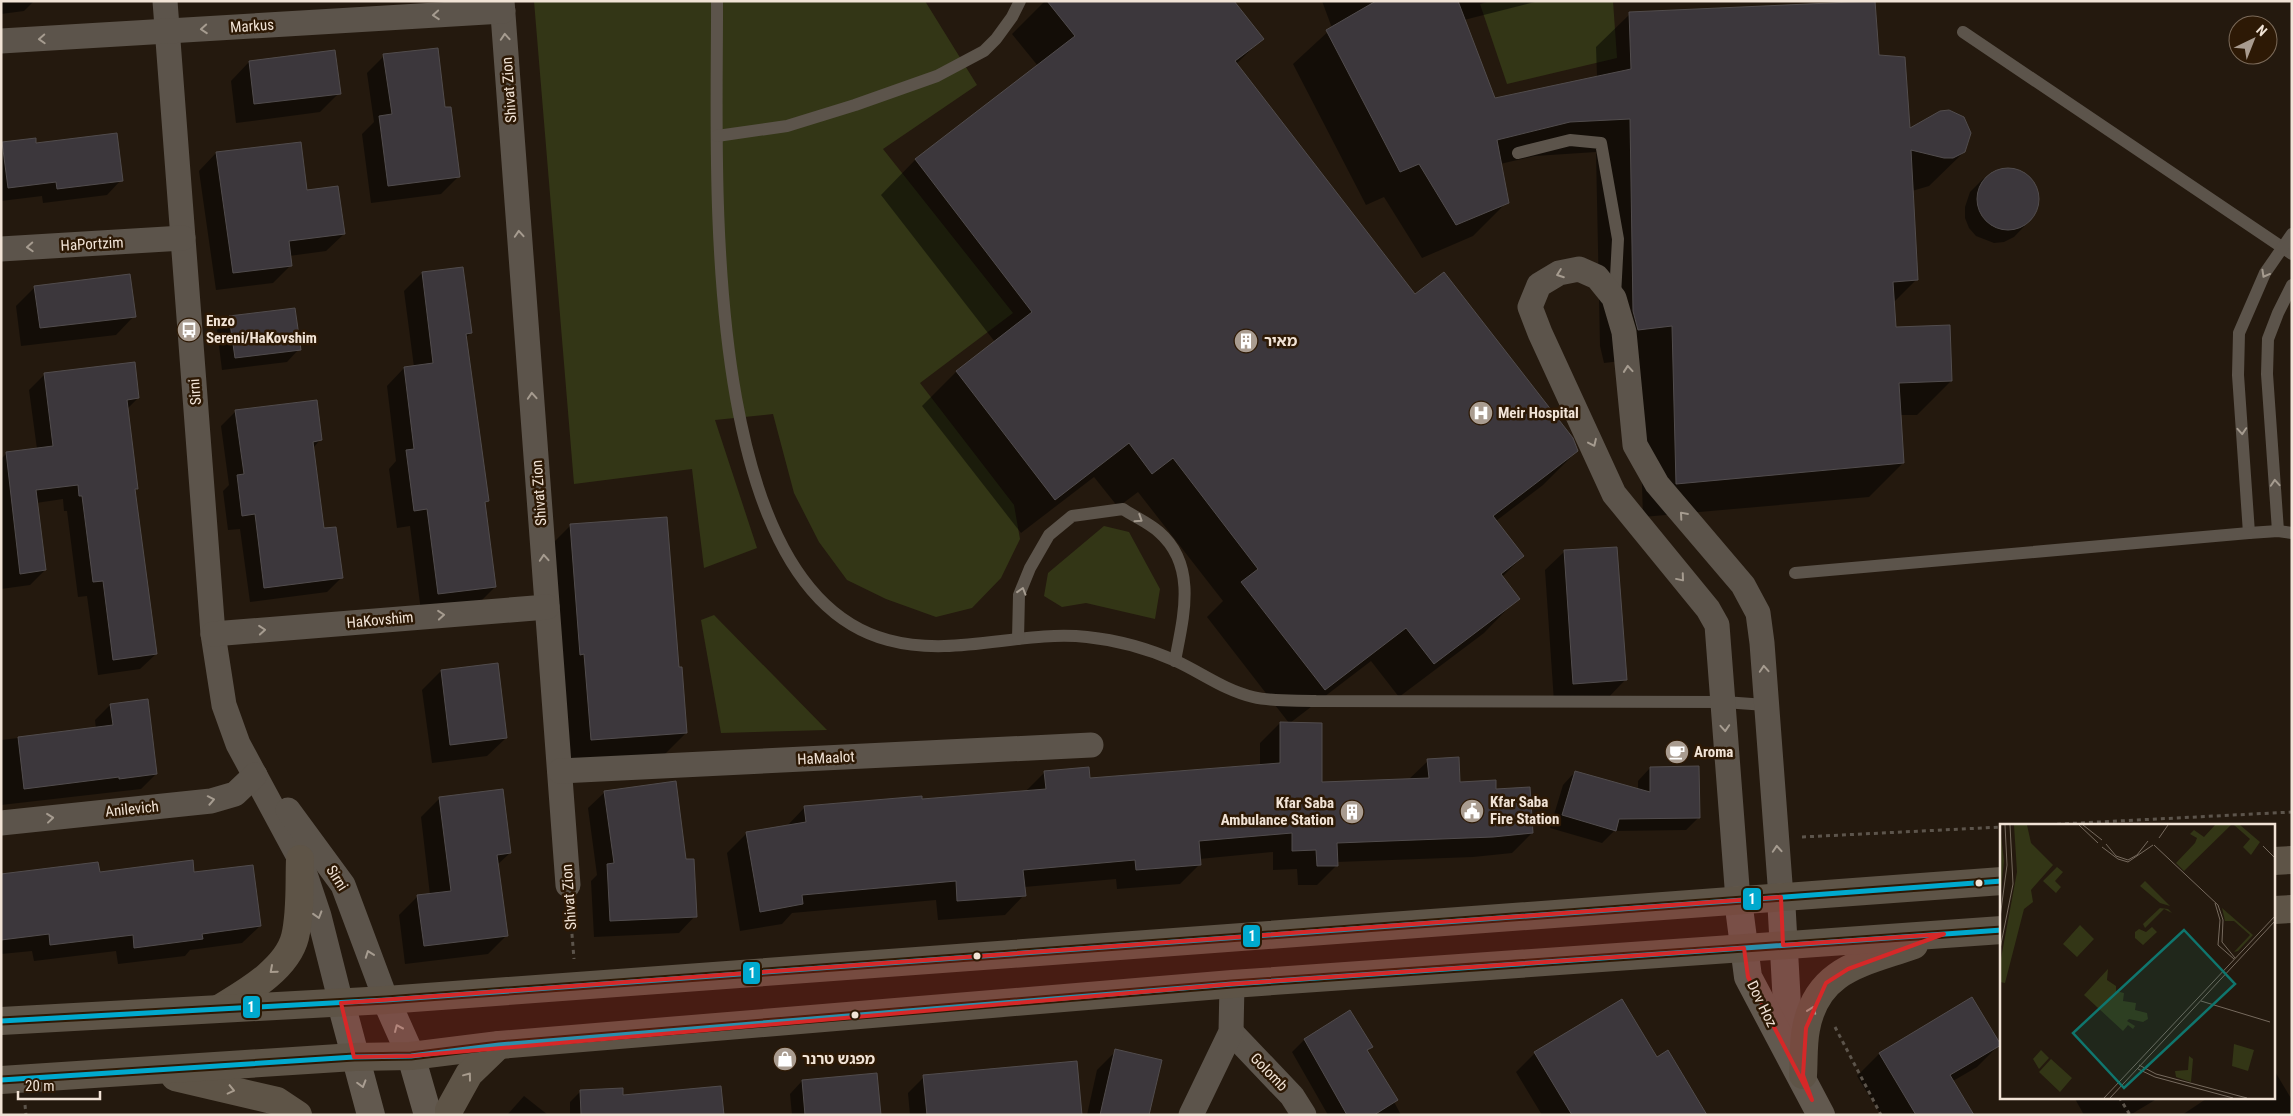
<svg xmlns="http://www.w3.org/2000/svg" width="2293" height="1116" font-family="'Roboto Condensed','Noto Sans Hebrew',sans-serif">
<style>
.green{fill:#333616}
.shadow{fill:#0007}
.building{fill:#3c373c;stroke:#514c4d}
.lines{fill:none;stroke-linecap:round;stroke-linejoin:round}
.path{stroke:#5c544b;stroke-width:3;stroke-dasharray:4 4;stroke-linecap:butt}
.lane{stroke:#5c544b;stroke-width:12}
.street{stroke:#5c544b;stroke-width:25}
.secondary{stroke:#62594f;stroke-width:28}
.primary{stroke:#5e5447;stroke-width:28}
.bus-1-casing{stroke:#2d1905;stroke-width:9}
.bus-1{stroke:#00a9ce;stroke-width:5}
.oneway{stroke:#a69c90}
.oneway2{stroke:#a89c8e}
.oneway3{stroke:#aa9e92}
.marked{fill:#d62828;fill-opacity:0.2;stroke:#d62828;stroke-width:4;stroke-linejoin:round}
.bus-dot{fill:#f1e3d6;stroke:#2d1905;stroke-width:2}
.labels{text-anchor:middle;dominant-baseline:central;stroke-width:5;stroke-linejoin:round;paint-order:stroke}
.street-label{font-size:15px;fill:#f1e3d6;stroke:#2d1905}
.poi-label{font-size:15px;font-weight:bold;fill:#f1e3d6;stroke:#2d1905;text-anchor:start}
.inset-road{fill:none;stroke:#766a5e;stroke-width:1}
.view{fill:#0f766e;fill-opacity:0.15;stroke:#0f766e;stroke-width:2.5}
.inset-edge{fill:none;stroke:#f1e3d6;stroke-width:2.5}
.line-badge{stroke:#2d1905;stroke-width:2}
.badge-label{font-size:14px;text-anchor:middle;font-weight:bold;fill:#fff}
</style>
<rect width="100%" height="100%" fill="#24190e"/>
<g class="green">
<polygon points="534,1 925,1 977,85 883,149 1013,313 920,383 1014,505 1020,539 1001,578 972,608 936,617 886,599 847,580 819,542 794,493 773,414 715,420 757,548 704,568 692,469 574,484"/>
<polygon points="1491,1 1613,1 1617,58 1507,84 1480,4"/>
<polygon points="1104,526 1129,532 1160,589 1155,619 1086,603 1062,607 1044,596 1048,573"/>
<polygon points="714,615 827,730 721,733 701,620"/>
</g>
<g class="shadow">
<polygon points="1,1 34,1 24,11 1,14"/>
<polygon points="1045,1 1233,1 1262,39 1236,64 1414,296 1577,451 1543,485 1496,521 1523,556 1502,577 1518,598 1484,633 1399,697 1371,661 1290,723 1321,783 1408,780 1428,761 1459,783 1495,790 1532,833 1512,853 1473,857 1337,862 1337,865 1317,885 1298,885 1297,869 1273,870 1273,852 1199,859 1199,865 1180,884 1117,889 1116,879 1024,887 1024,895 1005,915 938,920 936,900 792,913 782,924 740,931 727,853 747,833 786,827 805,807 1025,792 1045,772 1089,779 1260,765 1260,743 1280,723 1289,723 1207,617 1223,601 1138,492 1118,507 1094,477 1021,533 922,406 957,371 995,342 881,195 915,160 1038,66 1012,34"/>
<polygon points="1322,1 1539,1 1464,20 1494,99 1597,77 1596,47 1630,14 1878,56 1908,130 1963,118 1968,125 1969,141 1964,152 1929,186 1912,191 1917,279 1893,303 1895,328 1951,381 1917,415 1900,415 1903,463 1869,497 1643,517 1638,359 1604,363 1600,346 1596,152 1535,156 1500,164 1507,202 1473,236 1422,258 1384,197 1366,205 1293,64 1332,28"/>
<polygon points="384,56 444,109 458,177 441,194 371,203 362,134 374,122 367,73"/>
<polygon points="249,62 339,93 320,112 236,123 231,81"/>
<polygon points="35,139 35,144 121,180 107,195 43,203 42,196 1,201 1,144"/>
<polygon points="216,153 306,191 344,234 326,251 289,256 291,265 273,283 216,290 199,171"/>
<polygon points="2006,169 2026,175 2034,183 2038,193 2038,206 2034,216 2014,237 2004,242 1994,243 1976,236 1969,228 1965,218 1965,207 1970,192 1983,179 1998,171"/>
<polygon points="462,269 471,333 465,338 488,501 484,504 495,587 478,604 421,611 410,526 397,528 389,469 396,461 387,386 404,368 414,367 404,291 422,273"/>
<polygon points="35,287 134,316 116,335 21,346 16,306"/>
<polygon points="230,318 299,349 287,362 222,370 217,330"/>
<polygon points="44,375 138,398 127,409 137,488 134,492 156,654 140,669 98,675 87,596 78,597 67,511 64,511 63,499 36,503 45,570 30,585 1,589 1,459 7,453 37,449 29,390"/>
<polygon points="236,411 320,440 313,448 323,530 342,577 327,592 250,602 240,529 228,530 223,491 229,485 221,426"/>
<polygon points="571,525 678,669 686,733 663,756 568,762 548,548"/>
<polygon points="1616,548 1625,680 1607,699 1554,702 1545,570 1564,552"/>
<polygon points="441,671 506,738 487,756 432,763 422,690"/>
<polygon points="110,705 156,774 141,789 1,805 1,740 96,729 95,720"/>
<polygon points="1650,768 1699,817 1686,830 1614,831 1602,843 1550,828 1563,785 1575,772 1638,790 1638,781"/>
<polygon points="605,792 685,861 695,916 679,933 594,937 591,881 597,875 588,808"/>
<polygon points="440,798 510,853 497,865 507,935 488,954 405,964 399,915 418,896 430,895 421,817"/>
<polygon points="97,863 99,873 193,873 260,926 242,943 190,950 185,956 118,964 116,951 34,961 32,951 1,954 1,874"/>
<polygon points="1972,999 1999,1045 1977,1067 1953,1081 1973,1115 1881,1115 1857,1076 1879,1054"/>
<polygon points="1622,1001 1656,1059 1696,1115 1542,1115 1516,1072 1535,1053"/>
<polygon points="1350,1012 1371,1047 1367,1051 1401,1115 1328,1115 1292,1052 1304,1040"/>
<polygon points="1116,1051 1148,1115 1087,1115 1097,1070"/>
<polygon points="2274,1070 2292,1100 2292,1115 2182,1115 2209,1097 2274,1097"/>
<polygon points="924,1077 1081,1115 910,1115 908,1093"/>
<polygon points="802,1081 880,1115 792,1115 790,1094"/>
<polygon points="580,1092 622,1097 723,1115 570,1115 570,1102"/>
<polygon points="524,1096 548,1115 507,1115"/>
<polygon points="2074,1097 2160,1097 2130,1115 2084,1115"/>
</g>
<g class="building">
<polygon points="1047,1 1234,1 1264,39 1235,61 1415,294 1444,272 1573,438 1578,451 1493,516 1524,556 1501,574 1520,599 1434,664 1406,628 1325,690 1241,582 1258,569 1173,458 1152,474 1129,443 1055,500 956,371 1032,312 915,159 1075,36"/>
<polygon points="1376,1 1458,1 1495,98 1631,69 1629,12 1875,1 1879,55 1905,57 1910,128 1940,111 1949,110 1964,117 1971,133 1965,152 1953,158 1944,158 1911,150 1918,280 1893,282 1896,327 1950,325 1952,381 1899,383 1904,463 1676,484 1672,326 1638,330 1633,311 1630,119 1570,122 1497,140 1509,203 1456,225 1419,164 1400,172 1326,30"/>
<polygon points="438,48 445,107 451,107 460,177 388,186 379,116 392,114 383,54"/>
<polygon points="335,50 341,94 254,104 249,61"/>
<polygon points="117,133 123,181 57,189 56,182 8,188 2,142 36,138 36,143"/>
<polygon points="301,142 307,190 338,186 345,234 289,241 292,266 233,273 216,152"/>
<circle cx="2008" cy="199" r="31"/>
<polygon points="463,267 472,333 466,334 489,501 485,502 496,587 438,594 427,509 414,511 406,450 414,449 404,367 433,363 422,272"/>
<polygon points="130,274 136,317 40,328 34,286"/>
<polygon points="295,308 301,350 235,358 229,316"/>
<polygon points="135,362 139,398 127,400 138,489 135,489 157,654 113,660 103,581 93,582 82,496 79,496 78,485 36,490 46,570 20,574 6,452 53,446 44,373"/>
<polygon points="317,400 322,440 313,442 324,528 336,527 343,578 264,588 255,514 242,516 237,475 244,474 235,410"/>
<polygon points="667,517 679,667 682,667 687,733 591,740 584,654 580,655 570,524"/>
<polygon points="1617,547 1627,680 1573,684 1564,550"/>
<polygon points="498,663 507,738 450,745 441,670"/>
<polygon points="148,699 157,774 119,779 119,777 24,789 18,737 113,725 110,704"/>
<polygon points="1280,722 1322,723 1322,782 1429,778 1427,759 1459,757 1460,782 1496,780 1496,789 1530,787 1533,833 1493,837 1337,843 1338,866 1317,866 1316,850 1292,851 1292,833 1199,841 1201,865 1136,870 1135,860 1023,870 1026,896 957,901 956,881 802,895 803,904 760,912 746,832 806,822 804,806 922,796 922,799 1046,789 1044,771 1089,767 1090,778 1280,763"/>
<polygon points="1699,766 1700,818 1619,819 1616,831 1562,815 1575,771 1650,792 1650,767"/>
<polygon points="676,781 686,859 694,859 697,917 610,921 607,864 614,863 604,791"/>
<polygon points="503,789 511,853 497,855 508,936 424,946 417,895 451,891 439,797"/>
<polygon points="193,860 194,872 253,865 261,926 202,934 203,939 134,948 133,935 50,945 49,934 1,940 1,874 98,862 100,872"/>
<polygon points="1972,997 2001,1045 1950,1075 1974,1115 1916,1115 1879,1053"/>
<polygon points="1622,999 1657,1057 1668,1050 1707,1115 1572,1115 1534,1052"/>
<polygon points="1350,1010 1373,1047 1367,1050 1398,1100 1374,1115 1347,1115 1304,1039"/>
<polygon points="1115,1049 1162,1060 1149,1115 1100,1115"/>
<polygon points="1077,1061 1082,1115 927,1115 923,1075"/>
<polygon points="877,1073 881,1115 805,1115 802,1080"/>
<polygon points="721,1086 724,1115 581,1115 580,1090 623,1088 623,1095"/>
</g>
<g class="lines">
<g class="path">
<polyline points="2041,825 2292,812"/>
<polyline points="1802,837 2002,827"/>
<polyline points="570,910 574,959"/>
<polyline points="1835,1027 1881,1115"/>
<polyline points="2119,1097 2130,1115"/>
<polyline points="25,1105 26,1115"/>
</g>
<g class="lane">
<path d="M717 1C718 158 694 589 888 640 954 658 1021 630 1087 637 1116 640 1149 649 1176 661 1202 673 1224 690 1253 697 1273 702 1296 700 1316 701L1724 702 1766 705"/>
<polyline points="1963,32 2292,254"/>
<polyline points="717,136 787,126 855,105 937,76 984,51 996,39 1012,17 1020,1"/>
<polyline points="1518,153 1570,140 1601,143 1618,239 1615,296"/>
<polyline points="2278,531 2267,374 2268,339 2278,313 2292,285"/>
<polyline points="2249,533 2238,375 2239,333 2265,273 2292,234"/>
<polyline points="1795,573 2249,533 2278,531 2292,533"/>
<path d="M1018 639 1019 595 1030 568 1049 535 1072 516 1123 509C1135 517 1149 523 1159 532 1198 566 1183 618 1175 661"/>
</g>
<g class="street">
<polyline points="165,1 213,634 224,705 238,744 300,859 319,916 341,1003"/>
<polyline points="502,1 568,885"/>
<polyline points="1,41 503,11"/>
<polyline points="1,249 183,238"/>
<polyline points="213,634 547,607"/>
<polyline points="560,771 1091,745"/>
<polyline points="288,810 343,885 386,1000"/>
<polyline points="1,823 211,801 235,794 255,775"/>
<polyline points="1738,900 1717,625 1708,609 1614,494 1540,333 1530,307 1539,285 1559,273 1579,269 1597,277 1614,298 1624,332 1635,445 1657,484 1743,585 1758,613 1762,643 1781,897"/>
<polyline points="1231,1032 1292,1096 1304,1115"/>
<polyline points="1191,1115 1231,1032 1232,984"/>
</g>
<g class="secondary">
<polyline points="1781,897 1788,1023 1795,1051"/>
<polyline points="1738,900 1748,977 1821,1115"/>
<polyline points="386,1000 411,1056 428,1115"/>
<polyline points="341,1003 371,1115"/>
</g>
<g class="primary">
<polyline points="2274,861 2292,860"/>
<polyline points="2274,910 2292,909"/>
<path d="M220 1008C246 992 287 969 295 937 301 912 299 884 300 859"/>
<polyline points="1,1021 386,1000 2002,881"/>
<path d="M1803 1075C1804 1060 1803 1044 1806 1029 1817 968 1864 963 1914 945"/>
<polyline points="175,1077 277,1101 298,1115"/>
<polyline points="1,1080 354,1057 411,1056 499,1045 1232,984 2002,930"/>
<polyline points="449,1115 449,1110 469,1074 499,1045"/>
</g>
<g class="bus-1-casing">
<g id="bus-1">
<polyline points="1,1021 386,1000 2002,881"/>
<polyline points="1,1080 354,1057 411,1056 499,1045 1232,984 2002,930"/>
</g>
</g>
<use href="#bus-1" class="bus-1"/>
</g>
<defs><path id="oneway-chevron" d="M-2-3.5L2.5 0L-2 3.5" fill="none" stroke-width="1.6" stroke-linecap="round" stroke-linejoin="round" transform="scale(1.25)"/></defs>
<g class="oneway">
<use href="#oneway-chevron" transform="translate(436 15) rotate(176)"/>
<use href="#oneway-chevron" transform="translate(204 29) rotate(176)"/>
<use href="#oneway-chevron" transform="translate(505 37) rotate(-94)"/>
<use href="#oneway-chevron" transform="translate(42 39) rotate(177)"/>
<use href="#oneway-chevron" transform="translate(519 234) rotate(-94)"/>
<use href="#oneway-chevron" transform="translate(30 247) rotate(177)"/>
<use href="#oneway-chevron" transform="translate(1560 274) rotate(160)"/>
<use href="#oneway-chevron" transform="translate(2265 274) rotate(119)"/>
<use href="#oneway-chevron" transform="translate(1628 369) rotate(-95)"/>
<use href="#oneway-chevron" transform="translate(532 396) rotate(-94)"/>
<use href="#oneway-chevron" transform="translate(2242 431) rotate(86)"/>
<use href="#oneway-chevron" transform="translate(1593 443) rotate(65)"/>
<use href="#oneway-chevron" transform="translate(2275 483) rotate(-94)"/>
<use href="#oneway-chevron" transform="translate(1683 515) rotate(-131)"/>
<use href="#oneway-chevron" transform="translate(1139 519) rotate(33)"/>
<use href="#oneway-chevron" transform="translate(544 558) rotate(-94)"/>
<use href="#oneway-chevron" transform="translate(1681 578) rotate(50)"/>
<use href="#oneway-chevron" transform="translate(1022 591) rotate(-73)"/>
<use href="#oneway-chevron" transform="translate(441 615) rotate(-5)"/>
<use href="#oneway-chevron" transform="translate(262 630) rotate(-5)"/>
<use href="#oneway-chevron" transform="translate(1764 669) rotate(-94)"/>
<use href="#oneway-chevron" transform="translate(1725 728) rotate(86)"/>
<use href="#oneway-chevron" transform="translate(211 800) rotate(-11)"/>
<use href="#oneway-chevron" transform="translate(50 818) rotate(-6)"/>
<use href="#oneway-chevron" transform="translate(1777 849) rotate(-94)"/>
<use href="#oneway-chevron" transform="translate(318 915) rotate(73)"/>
<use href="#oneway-chevron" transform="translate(369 954) rotate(-110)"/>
</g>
<g class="oneway2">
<use href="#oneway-chevron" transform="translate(273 970) rotate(139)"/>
<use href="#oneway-chevron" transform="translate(1812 1010) rotate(-70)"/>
<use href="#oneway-chevron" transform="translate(468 1076) rotate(-53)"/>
<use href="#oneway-chevron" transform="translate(231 1090) rotate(13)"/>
</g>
<g class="oneway3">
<use href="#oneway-chevron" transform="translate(398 1028) rotate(-114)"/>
<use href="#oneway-chevron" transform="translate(362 1084) rotate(74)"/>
</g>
<path class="marked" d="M1781 897 1783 945 1944 934 1848 969 1826 983 1806 1028 1803 1075 1812 1100 1748 977 1744 948 1232 984 411 1056 354 1057 341 1003Z"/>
<defs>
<g id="bus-disc" transform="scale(1.25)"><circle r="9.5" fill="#a99c90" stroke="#2d1905"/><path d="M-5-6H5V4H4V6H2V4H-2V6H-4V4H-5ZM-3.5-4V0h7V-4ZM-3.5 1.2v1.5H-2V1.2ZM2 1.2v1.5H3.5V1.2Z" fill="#fff"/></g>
<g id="building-disc" transform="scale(1.25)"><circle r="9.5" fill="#a99c90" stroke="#2d1905"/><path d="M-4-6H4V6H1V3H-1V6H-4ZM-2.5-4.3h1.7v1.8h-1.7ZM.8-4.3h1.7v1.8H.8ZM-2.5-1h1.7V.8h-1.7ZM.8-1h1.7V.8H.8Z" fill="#fff"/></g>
<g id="hospital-disc" transform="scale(1.25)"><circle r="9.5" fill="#a99c90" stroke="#2d1905"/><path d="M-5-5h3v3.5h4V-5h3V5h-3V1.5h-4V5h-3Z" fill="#fff"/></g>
<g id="cafe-disc" transform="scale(1.25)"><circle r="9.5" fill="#a99c90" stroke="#2d1905"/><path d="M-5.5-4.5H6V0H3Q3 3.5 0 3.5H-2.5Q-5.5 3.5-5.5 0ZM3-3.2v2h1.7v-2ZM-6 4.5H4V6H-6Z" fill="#fff"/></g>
<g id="civic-disc" transform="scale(1.25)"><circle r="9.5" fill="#a99c90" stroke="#2d1905"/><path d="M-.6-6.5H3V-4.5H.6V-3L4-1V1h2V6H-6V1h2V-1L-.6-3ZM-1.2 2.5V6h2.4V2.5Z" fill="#fff"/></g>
<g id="shop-disc" transform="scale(1.25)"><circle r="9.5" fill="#a99c90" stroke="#2d1905"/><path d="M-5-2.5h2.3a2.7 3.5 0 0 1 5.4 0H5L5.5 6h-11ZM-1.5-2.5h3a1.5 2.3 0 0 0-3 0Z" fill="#fff"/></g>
</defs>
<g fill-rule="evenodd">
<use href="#bus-disc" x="189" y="330"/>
<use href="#building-disc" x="1246" y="341"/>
<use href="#hospital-disc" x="1481" y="413"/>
<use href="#cafe-disc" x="1677" y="752"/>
<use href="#civic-disc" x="1472" y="811"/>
<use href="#building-disc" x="1352" y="812"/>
<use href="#shop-disc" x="785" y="1059"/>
</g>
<g class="bus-dot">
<circle cx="1979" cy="883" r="4.5"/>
<circle cx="977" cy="956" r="4.5"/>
<circle cx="855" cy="1015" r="4.5"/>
</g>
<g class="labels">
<g class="street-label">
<text transform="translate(252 26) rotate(-4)">Markus</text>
<text transform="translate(509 90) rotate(-94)">Shivat Zion</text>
<text transform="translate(92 244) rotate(-3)">HaPortzim</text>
<text transform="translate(195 392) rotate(-94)">Sirni</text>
<text transform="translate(539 493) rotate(-94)">Shivat Zion</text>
<text transform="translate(380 620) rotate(-5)">HaKovshim</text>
<text transform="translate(826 758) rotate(-3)">HaMaalot</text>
<text transform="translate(132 809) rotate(-6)">Anilevich</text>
<text transform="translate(337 878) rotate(58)">Sirni</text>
<text transform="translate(569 897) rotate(-94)">Shivat Zion</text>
<text transform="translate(1762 1004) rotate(64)">Dov Hoz</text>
<text transform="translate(1269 1072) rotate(46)">Golomb</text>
</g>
<g class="poi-label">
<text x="206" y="321">Enzo<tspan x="206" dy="17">Sereni/HaKovshim</tspan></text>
<text x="1264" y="341">מאיר</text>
<text x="1498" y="413">Meir Hospital</text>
<text x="1694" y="752">Aroma</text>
<text x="1490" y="802">Kfar Saba<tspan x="1490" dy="17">Fire Station</tspan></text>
<text x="1334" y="803" text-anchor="end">Kfar Saba<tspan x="1334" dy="17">Ambulance Station</tspan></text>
<text x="802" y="1059">מפגש טרנר</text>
</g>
</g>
<g transform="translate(2000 824)">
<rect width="275" height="275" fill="#24190e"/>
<path d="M14 1H27L31 19 53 41 31 66 33 78 24 85 5 159 0 158V140L17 48ZM215 1H231L184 47 176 39 195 19 197 14 190 10 194 6 204 13ZM234 1H240L260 18 251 31 243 23 250 15ZM0 3 4 37 0 76ZM57 43 63 48 55 57 61 63 56 69 43 57ZM145 57 170 82 160 79 140 62ZM160 84 168 85 172 89 164 85 145 104 143 100ZM222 84 253 111 238 127 234 128 250 111 234 97H225ZM80 101 94 115 77 133 63 120ZM152 103 157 108 143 121 135 114V108L139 105 146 108ZM108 145 107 156 116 162V167L124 169 123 177 136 179 135 186 147 189 148 195 143 198 129 195 127 197 135 202 133 205 128 201 123 207 84 171ZM234 220 254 226 248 247 232 242ZM41 226 49 234 39 245 33 235ZM189 232 193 235 191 258 176 253 175 247 188 246ZM51 235 72 254 60 268 39 248Z" fill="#333616"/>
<path class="inset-road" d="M79 1 98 19M83 1 102 16M159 14 168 1M106 20 116 32 128 36 137 31 148 17M154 21 218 81 223 96 222 118 235 134M263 22 275 34M102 23 118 35 128 38 153 21M215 79 220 96 218 121 234 135M0 94 7 41 5 1M0 125 13 60 10 1M201 177 270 198M139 241 156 250 247 274M138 245 155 253 233 274M104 274 275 92M110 274 275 97"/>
<path class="view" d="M184 106 235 160 124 264 73 209Z"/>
<rect width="275" height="275" class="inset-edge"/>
</g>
<g class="line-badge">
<rect x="1742" y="887" width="20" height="24" rx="5" fill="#00a9ce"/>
<rect x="1242" y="924" width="19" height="24" rx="5" fill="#00a9ce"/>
<rect x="742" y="961" width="19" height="24" rx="5" fill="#00a9ce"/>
<rect x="242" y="995" width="19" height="24" rx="5" fill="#00a9ce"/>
</g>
<g class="badge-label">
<text x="1752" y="904">1</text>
<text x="1252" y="941">1</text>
<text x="752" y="978">1</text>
<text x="251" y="1012">1</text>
</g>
<rect width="2293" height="1116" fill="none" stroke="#f1e3d6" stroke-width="5"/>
<g transform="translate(2253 40) rotate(43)"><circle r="24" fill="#2d1905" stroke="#7b6a59"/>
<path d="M0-4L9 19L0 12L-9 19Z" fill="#a99c90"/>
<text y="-8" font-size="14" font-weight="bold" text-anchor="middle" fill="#f1e3d6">N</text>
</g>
<path d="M18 1091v8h82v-8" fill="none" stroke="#f1e3d6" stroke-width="2.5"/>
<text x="25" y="1091" font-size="15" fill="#f1e3d6" stroke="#2d1905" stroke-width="4" paint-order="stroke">20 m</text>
</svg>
